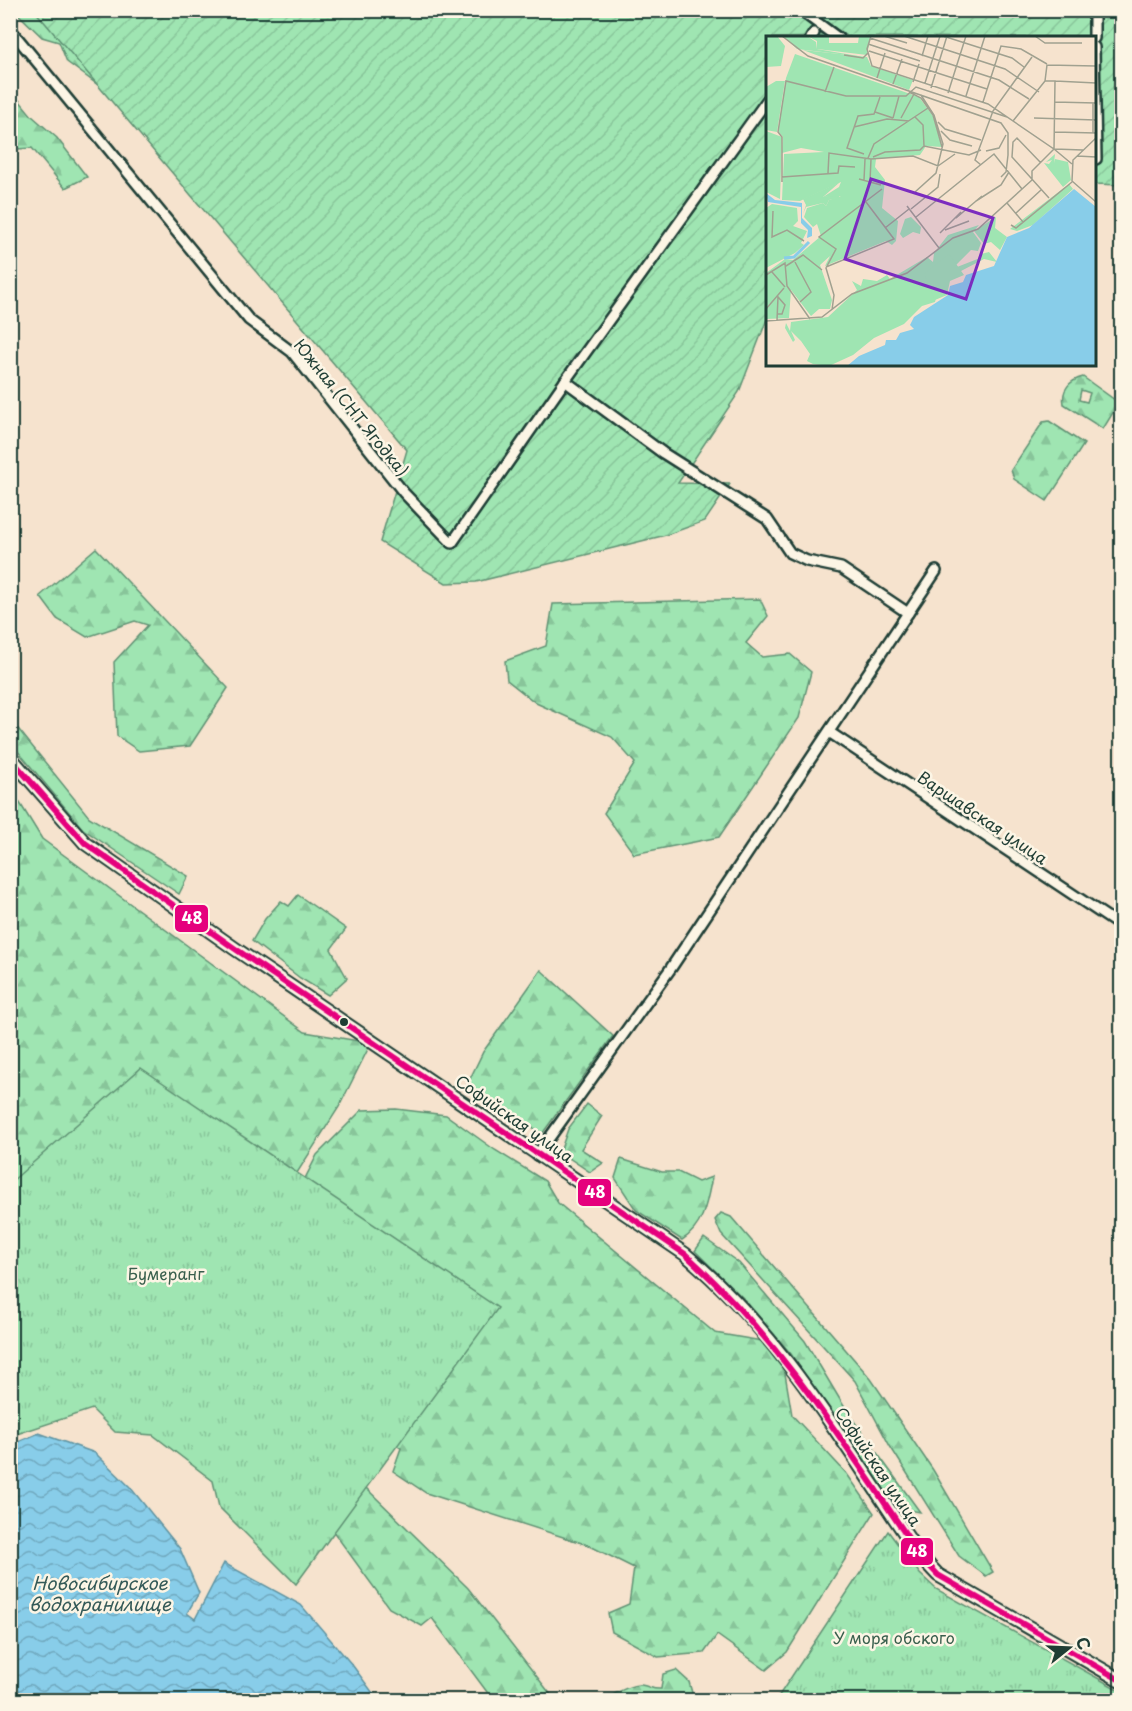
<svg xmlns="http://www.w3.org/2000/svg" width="1132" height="1711" font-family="'Playpen Sans',sans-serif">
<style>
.forest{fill:url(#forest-firs);stroke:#5f9173;stroke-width:1.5;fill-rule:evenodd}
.park{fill:url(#park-tufts);stroke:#5f9173;stroke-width:1.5}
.garden{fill:url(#garden-furrows);stroke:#5f9173;stroke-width:1.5}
.water{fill:url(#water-waves);stroke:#5e93a1;stroke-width:1.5}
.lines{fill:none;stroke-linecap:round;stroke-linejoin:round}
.street-casing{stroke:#1f3d34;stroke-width:14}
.secondary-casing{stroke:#1f3d34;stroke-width:16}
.street{stroke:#fcf5e5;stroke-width:9}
.secondary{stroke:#fcf5e5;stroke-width:12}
.bus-1-casing{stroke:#fcf5e5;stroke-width:10}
.bus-1{stroke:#e5007d;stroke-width:6}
.bus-dot{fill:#1f3d34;stroke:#fcf5e5;stroke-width:2}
.labels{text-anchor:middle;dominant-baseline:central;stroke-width:5;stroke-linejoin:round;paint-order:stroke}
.street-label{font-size:16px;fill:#1f3d34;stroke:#fcf5e5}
.park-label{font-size:16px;fill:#395f4d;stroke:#fcf5e5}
.water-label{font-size:18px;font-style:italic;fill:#345a58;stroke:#fcf5e5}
.inset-river{fill:none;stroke:#88cde9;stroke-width:3}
.inset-road{fill:none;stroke:#a0a190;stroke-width:1.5}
.view{fill:#7b2cbf;fill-opacity:0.15;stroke:#7b2cbf;stroke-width:3}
.inset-edge{fill:none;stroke:#1f3d34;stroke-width:3}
.line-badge{stroke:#fcf5e5;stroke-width:2}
.badge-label{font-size:16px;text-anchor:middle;font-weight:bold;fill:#fff}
</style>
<defs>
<pattern id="forest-firs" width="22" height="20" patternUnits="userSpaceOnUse" patternTransform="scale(1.5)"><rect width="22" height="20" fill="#9fe5b2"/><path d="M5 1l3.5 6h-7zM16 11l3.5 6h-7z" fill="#88c59a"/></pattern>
<pattern id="park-tufts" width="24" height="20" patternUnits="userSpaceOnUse" patternTransform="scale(1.5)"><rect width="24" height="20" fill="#9fe5b2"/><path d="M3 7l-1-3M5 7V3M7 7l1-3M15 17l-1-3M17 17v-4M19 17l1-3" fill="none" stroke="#88c59a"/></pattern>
<pattern id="garden-furrows" width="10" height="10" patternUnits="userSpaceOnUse" patternTransform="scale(1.5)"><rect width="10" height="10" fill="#9fe5b2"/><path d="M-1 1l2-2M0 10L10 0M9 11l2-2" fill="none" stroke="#88c59a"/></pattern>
<pattern id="water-waves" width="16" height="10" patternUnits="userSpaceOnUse" patternTransform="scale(1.5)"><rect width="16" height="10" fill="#88cde9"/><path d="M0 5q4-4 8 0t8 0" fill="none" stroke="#6fa8be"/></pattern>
</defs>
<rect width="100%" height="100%" fill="#f6e3ce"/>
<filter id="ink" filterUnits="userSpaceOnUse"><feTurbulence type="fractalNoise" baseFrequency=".0167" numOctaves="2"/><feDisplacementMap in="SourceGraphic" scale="12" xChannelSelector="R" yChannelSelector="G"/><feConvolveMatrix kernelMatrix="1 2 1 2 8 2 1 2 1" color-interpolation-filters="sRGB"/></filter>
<g filter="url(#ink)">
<g class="forest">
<polygon points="15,11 99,11 98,85 67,62 59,42 42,37"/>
<polygon points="10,89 32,116 57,138 87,177 65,188 32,148 17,149 11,155"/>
<path d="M1083 377 1119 403 1103 429 1064 404C1061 390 1070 380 1083 377ZM1081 390 1090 393 1087 402 1079 400Z"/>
<polygon points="1049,421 1084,444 1047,501 1014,479 1011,470 1043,422"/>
<polygon points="96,548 228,688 190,746 139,751 117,736 114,662 148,625 135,621 87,637 57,619 40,596"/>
<polygon points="760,599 768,616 746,643 762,657 790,654 811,672 799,718 719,837 634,854 604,813 635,763 612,737 536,703 507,680 505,661 546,646 553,604"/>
<polygon points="11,720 89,817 188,876 179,894 83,829 11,743"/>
<polygon points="10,787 42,839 305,1032 371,1043 339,1107 276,1206 11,1310"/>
<polygon points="298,895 346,929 331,949 347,978 328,995 300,978 252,941 265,919 281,901 289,906"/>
<polygon points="541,970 613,1036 542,1134 467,1085 483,1052"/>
<polygon points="587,1104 602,1116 581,1149 603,1163 590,1172 560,1152 568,1129"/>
<polygon points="396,1109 446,1115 495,1150 545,1181 558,1203 715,1333 780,1344 792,1415 847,1474 874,1513 787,1652 766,1670 717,1635 704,1653 658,1657 612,1632 608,1613 629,1604 634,1568 588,1545 426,1493 393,1471 401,1448 318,1397 364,1486 468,1588 555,1700 493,1700 432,1618 422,1626 389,1608 330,1527 290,1208 317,1155 362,1110"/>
<path d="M621 1159 662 1172H678L698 1182 712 1177C707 1202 704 1226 682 1240L636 1210 615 1178Z"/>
<polygon points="721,1213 731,1217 871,1379 933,1470 993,1572 986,1576 959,1556 890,1446 855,1381 721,1234 715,1220"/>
<polygon points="704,1238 739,1263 805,1341 848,1413 920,1512 893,1507 791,1354 744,1299 695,1251"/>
<path d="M676 1670 689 1682 694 1700H603C614 1695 629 1684 641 1685 649 1686 653 1690 661 1689L663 1674Z"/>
</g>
<g class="park">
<polygon points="141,1068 498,1308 296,1584 219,1507 213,1481 153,1435 115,1432 92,1409 11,1436 11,1182"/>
<polygon points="888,1531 920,1574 936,1589 1121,1691 1121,1700 776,1700"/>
</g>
<g class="garden">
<polygon points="794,10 832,37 768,38 767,319 739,392 678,483 730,484 705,521 666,535 476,582 446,583 380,542 407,450 35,11"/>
<polygon points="810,11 1121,11 1121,185 1095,184 1094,38 848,37"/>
</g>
<polygon class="water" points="39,1433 95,1453 130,1487 180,1549 199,1593 187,1613 195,1619 224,1563 301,1605 353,1666 378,1700 11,1700 11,1445"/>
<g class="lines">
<g class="street-casing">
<g id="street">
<polyline points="800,10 838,38"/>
<polyline points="1094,10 1094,38"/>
<polyline points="10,29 249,320 292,352 404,493 452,543 565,381 768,99"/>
<polyline points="811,38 814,33"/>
<polyline points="1094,47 1096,159"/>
<polyline points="565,381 663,453 767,519 790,553 807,561 841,568 908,613"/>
<polyline points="829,732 1122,927"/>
<polyline points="537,1155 671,968 936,571"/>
</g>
</g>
<g class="secondary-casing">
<path id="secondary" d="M10 757 85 843 234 948 685 1254C787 1340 846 1449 921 1557L938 1575 1122 1681"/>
</g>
<use href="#street" class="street"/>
<use href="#secondary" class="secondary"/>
<g class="bus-1-casing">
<path id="bus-1" d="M10 758 85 843 234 948 685 1254C784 1344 847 1448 921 1557L938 1575 1122 1681"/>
</g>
<use href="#bus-1" class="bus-1"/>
</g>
</g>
<circle class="bus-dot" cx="344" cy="1022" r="5"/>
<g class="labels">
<g class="street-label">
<text transform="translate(352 407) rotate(51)">Южная (СНТ Ягодка)</text>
<text transform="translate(983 817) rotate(34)">Варшавская улица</text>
<text transform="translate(515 1118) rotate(35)">Софийская улица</text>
<text transform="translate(879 1466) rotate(56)">Софийская улица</text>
</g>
<g class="park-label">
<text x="166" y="1273">Бумеранг</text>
<text x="894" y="1637">У моря обского</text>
</g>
<g class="water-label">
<text x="100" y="1582">Новосибирское<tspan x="100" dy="21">водохранилище</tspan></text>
</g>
</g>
<g transform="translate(766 36)">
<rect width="330" height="330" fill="#f6e3ce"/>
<path d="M289 118 288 127 289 123 302 126 305 144 297 151 278 127 283 128 286 124 280 126Z" fill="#9fe5b2"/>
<path d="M17 0H41L50 6 51 13 98 21 31 13ZM74 146 57 161 73 158V162L63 164 60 170 57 167 40 171 37 178 40 169 37 163ZM145 181 155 191 154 198 147 196 137 202 134 198 139 183ZM213 189 207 196 215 207 212 215 205 214 186 233 214 222V213L215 218 223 216 231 226 218 223 195 235 173 251 169 266 156 270 138 288 108 302 87 319 63 330 47 328 41 325 44 318 35 305 25 295 29 304 27 306 19 292 20 287 24 295 25 286 62 281 91 254 86 245 95 250 97 243 111 245 121 239 124 243 161 221 167 226 168 217 182 199Z" fill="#9fe5b2"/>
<path d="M0 0H11L19 10 15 30 0 31Z" fill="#9fe5b2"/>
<path d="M303 148 307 153 267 189 251 195 244 193ZM230 181 229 192 241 201 234 214 225 206 218 208 208 195ZM183 218 198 239 184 245 181 259 169 264 158 238Z" fill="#9fe5b2"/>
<path d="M41 0H63V7H92L93 0H105L101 19 51 13V5ZM37 14 101 21 105 30 147 44 143 54ZM29 18 153 61 167 80 176 111 160 110 154 119 110 123 109 131 119 144 116 172 132 185 130 205 126 209 120 205 59 230 64 220 54 229 66 264 64 273H53L45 280 25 254 23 282 0 283V237L19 223 27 224 55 200 51 188 47 191 38 181 41 172 57 167 60 170 63 164 75 160 57 161 73 151 75 146 34 165 16 164 18 118 58 116 35 112 16 117 17 101 12 95 20 42ZM10 45H19L11 96 0 94V51ZM0 95 16 101 14 163 0 156ZM6 168 31 172 32 185 27 190 41 195 35 207 38 209 29 217 0 232V172Z" fill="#9fe5b2"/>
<path d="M308 153 330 171V330H81L93 320 119 309 120 304H130L134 297 148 293 144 289 148 281 182 259 184 250 197 246 200 239 228 230 241 201 263 192ZM0 157 9 164 36 167V182L46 192V200L41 202 42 194 35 187V171L2 166Z" fill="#88cde9"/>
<path class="inset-river" d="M18 222 28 221 43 206"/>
<path class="inset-road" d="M16 0 42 20 235 87 242 97V119L240 136 235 141M105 0 101 13 106 30 222 68 288 113 317 114M118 0 141 7M138 0 239 33 273 56M177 0 246 22 258 31M269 0 279 7H316M104 2 233 44 263 63M102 8 154 25M103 15 221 53M78 19 97 22 102 17M156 20 162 0M111 42 119 17M289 45 330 47M147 46 153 28M159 47 174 0M127 48 136 23M165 52 181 0M59 56 68 31M143 56 155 62 167 79 176 111M182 57 200 0M200 60 219 0M217 66 235 10 255 13 281 28M288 66 330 67M109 76 127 82M149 81 157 89 158 110M127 82 133 60M135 82 148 58M268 82 330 84M247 85 279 45M172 86 179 93 215 104M88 91 121 83 143 85M175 95 184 104 206 110M288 96 330 97M327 97V67M330 102 307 124 306 145 330 166M288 113 289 45H279L281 29 330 30M288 113 306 128M220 115 233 112 240 99M98 118 81 112 92 80 108 78 114 61M311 120 330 121M107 121 119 116 154 114 158 110 203 119 215 114M102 122 108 108 162 72M275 127 251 102 247 106 246 121 283 162M215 129 209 124 227 75 266 21M62 137 63 117 105 123 147 120 172 130 189 118M16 141 72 137 73 130 89 131M93 143 115 149M98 144 99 123M104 145 105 123M16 146V101L12 96 20 45 80 60H140L150 51 241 81M149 156 170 137 177 108 168 79 155 59M210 165 235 149 243 136M241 167 257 186M141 170 173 212M145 173 172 151 174 138M7 175 6 201 21 194 38 205M250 177 275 154M150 181 228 118 256 153M190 182 216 160M245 189 250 192 306 146M119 192 143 173M179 194 203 185M174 197 195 176M29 226 45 256 34 266M20 230 37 219 56 234M60 231 128 203 100 166M6 236 19 251M0 239 19 227 21 250 44 283M0 273 18 252M66 274 68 259 60 232 70 213 53 201 116 153M11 284 12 261 19 269 16 278H12M0 285 56 281 86 258 141 237 187 202 212 193 266 144V135L288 113"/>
<path class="view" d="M105 143 227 182 200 263 79 223Z"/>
<rect width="330" height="330" class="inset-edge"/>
</g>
<g class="line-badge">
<rect x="174" y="904" width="35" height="29" rx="6" fill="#e5007d"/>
<rect x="577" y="1178" width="35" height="29" rx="6" fill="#e5007d"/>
<rect x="900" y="1537" width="34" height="29" rx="6" fill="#e5007d"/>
</g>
<g class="badge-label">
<text x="192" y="924">48</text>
<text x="595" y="1198">48</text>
<text x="917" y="1557">48</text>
</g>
<rect width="1132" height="1711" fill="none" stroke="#fcf5e5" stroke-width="36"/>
<rect x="18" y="18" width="1096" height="1675" fill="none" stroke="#1f3d34" stroke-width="2" filter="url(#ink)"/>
<g transform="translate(1069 1648) rotate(72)" stroke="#fcf5e5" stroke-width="4.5" paint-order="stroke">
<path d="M0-4.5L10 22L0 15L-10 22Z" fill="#1f3d34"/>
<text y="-9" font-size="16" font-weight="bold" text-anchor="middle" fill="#1f3d34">С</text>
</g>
</svg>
